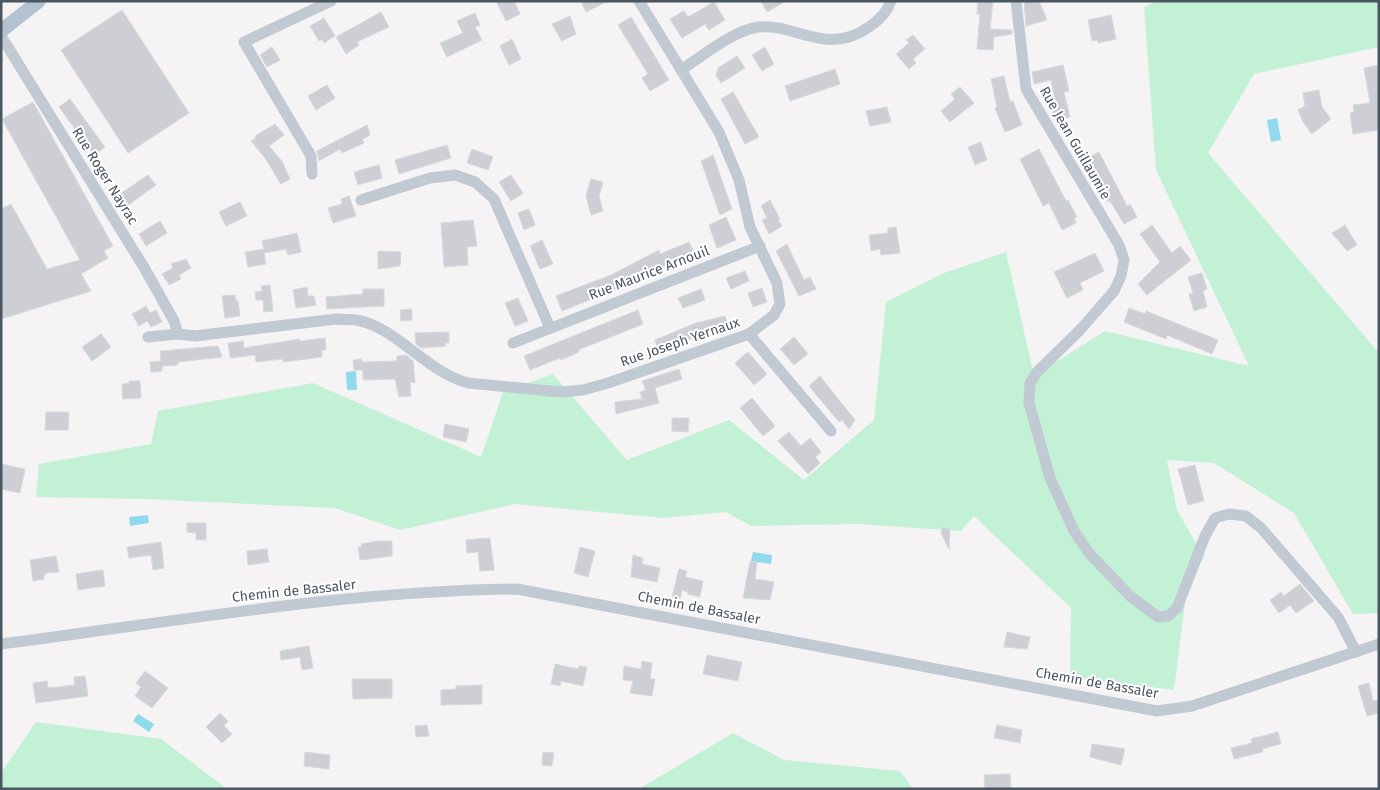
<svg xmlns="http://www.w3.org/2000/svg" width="1380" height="790" font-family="'Fira Sans',sans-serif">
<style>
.green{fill:#c3f1d5}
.water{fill:#90daee}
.building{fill:#cdcfd5;stroke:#d7d9de}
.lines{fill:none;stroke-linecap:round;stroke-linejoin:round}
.minor{stroke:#c1cad2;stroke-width:11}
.major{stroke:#b3c2d1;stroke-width:14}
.labels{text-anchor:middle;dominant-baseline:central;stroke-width:4;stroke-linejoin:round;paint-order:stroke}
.street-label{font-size:14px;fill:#4a5661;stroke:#fff}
</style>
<rect width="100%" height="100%" fill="#f5f3f3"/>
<g class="green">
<polygon points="1158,1 1379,1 1379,47 1254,74 1208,153 1379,353 1379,613 1353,614 1294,513 1214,463 1167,460 1177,510 1204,557 1187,587 1174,690 1070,677 1071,608 974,516 961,531 857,524 751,526 726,512 663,518 515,504 400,530 335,508 145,499 36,497 39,464 151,444 158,411 313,383 481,457 503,392 553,374 627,460 729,420 804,480 874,420 886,302 944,273 1006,252 1034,376 1105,331 1249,366 1156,170 1144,7"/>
<polygon points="36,722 161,739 227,789 1,789 1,773"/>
<polygon points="733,733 784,760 900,771 913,789 639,789"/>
</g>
<g class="water">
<polygon points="1277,118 1281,140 1271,142 1267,120"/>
<polygon points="356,371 357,390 347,390 346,372"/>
<polygon points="148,515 149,523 130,526 129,517"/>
<polygon points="753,552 772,555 771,564 751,561"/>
<polygon points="138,714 154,724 149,732 133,721"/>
</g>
<g class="building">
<polygon points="496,1 514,1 520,14 506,21"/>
<polygon points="581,1 608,1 586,12"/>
<polygon points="761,1 786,1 767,12"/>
<polygon points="978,1 993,1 990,29 1012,30 1012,34 994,37 993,50 977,49 980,14 977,14"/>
<polygon points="1024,1 1039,1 1047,20 1026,26"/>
<polygon points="714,2 725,20 709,30 705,24 682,38 670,19 684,11 688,17"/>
<polygon points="122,10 189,113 128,153 61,50"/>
<polygon points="381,12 389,27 357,42 359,45 346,54 336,37"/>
<polygon points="475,13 480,25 475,27 482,40 447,57 440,43 463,33 457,21"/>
<polygon points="1111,15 1116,39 1098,43 1097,40 1092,41 1088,20"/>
<polygon points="570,16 576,34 562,41 552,24"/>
<polygon points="631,17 669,80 650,91 642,78 648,74 618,25"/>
<polygon points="324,18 335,36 324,43 322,39 319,41 310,26"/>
<polygon points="913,35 925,49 913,59 916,63 909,69 896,54 909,43 906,40"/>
<polygon points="512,39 521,59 509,65 500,46"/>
<polygon points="272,47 280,60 267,67 260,55"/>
<polygon points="765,47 774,64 762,71 752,55"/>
<polygon points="737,56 745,68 721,83 716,75 718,68"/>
<polygon points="1063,65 1069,91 1064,92 1070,117 1055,121 1051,106 1056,105 1051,80 1034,84 1032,72"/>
<polygon points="1379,65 1379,130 1353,134 1350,113 1354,112 1353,105 1370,103 1364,68"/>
<polygon points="835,69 840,84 790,101 785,86"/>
<polygon points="1004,76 1010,102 1013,101 1022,125 1005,132 995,108 997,107 991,79"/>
<polygon points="327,85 335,98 316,110 308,96"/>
<polygon points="960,87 974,103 950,122 941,111 955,99 951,94"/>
<polygon points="1319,90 1322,107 1331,119 1312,134 1303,122 1298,110 1305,106 1303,93"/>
<polygon points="733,92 759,137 745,144 721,99"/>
<polygon points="70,99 105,147 94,155 59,107"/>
<polygon points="33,102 113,246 104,251 108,258 81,274 91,291 1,319 1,209 11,204 47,269 80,260 2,119"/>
<polygon points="887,107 891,122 870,126 866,111"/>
<polygon points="275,124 284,135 269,146 282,161 290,179 281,184 265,158 251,141 256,138 255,136"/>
<polygon points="367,125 370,135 362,140 364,143 342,153 340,149 319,161 317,151"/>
<polygon points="981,142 987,160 975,165 968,147"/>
<polygon points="447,145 451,158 399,174 395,160"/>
<polygon points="472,149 493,157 488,170 467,163"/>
<polygon points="1039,149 1066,201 1068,200 1077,217 1074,218 1076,223 1062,230 1049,203 1043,206 1020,159"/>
<polygon points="1099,152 1127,206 1130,204 1137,217 1124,224 1110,201 1108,202 1086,159"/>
<polygon points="713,155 732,209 720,215 701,161"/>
<polygon points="379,165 382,178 358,185 354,172"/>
<polygon points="148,175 156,185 127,206 120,194"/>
<polygon points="511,175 523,193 511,201 499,182"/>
<polygon points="591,179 603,182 599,196 603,211 591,215 586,196"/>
<polygon points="349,196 356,216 333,223 328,208 342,204 341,199"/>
<polygon points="770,200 780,219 778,220 782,226 769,234 762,220 767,218 761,206"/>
<polygon points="240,202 247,216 226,226 219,212"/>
<polygon points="529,209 535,225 524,230 518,213"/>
<polygon points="726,217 736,240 717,248 709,225"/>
<polygon points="473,220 477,246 467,247 468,265 444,267 441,223"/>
<polygon points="160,221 167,233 146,246 139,234"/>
<polygon points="1152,225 1172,253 1180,246 1191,260 1147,295 1138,284 1160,262 1140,234"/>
<polygon points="1345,225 1357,245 1347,251 1332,233"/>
<polygon points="896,227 900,253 881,255 880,249 871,251 869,235 888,233 888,228"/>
<polygon points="297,233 301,252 288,255 286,249 264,253 266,264 248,267 245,252 264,249 262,241"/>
<polygon points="542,240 553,264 540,269 530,246"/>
<polygon points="689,242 694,253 635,278 623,284 624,286 562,311 556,296 611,275 659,250 660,254"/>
<polygon points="787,244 804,280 810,277 816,289 799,296 776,251"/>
<polygon points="378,251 401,252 400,266 378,269"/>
<polygon points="1095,253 1104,271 1080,283 1083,290 1067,298 1054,272"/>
<polygon points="186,259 191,268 179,275 181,279 169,285 162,274 173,268 171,264"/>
<polygon points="745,271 749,281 731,289 726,278"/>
<polygon points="1202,273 1207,289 1203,291 1207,307 1194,311 1189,294 1193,293 1188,277"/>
<polygon points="270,285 273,311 264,312 263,300 256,300 255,292 262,291 261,286"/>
<polygon points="307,287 308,296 314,296 316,305 296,308 293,290"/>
<polygon points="762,288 767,302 753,307 748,293"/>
<polygon points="363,289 384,289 384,306 327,309 326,297 363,294"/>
<polygon points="701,289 705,300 683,308 678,298"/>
<polygon points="235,295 236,301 238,301 240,316 225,318 222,296"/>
<polygon points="518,298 528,321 515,326 505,303"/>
<polygon points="146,306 150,313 156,310 162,322 151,327 147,321 139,326 132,314"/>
<polygon points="1129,308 1145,314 1146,311 1218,340 1212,354 1167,335 1166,339 1124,322"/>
<polygon points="412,309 412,320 401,321 400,310"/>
<polygon points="638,310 643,324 578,350 579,352 561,360 560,358 530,370 524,356"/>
<polygon points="725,316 729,327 671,345 672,349 660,354 655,340 696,323"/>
<polygon points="449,332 449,343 445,343 446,346 421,348 416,344 415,333"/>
<polygon points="101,334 111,347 92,361 82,347"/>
<polygon points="794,337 808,354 794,365 780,349"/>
<polygon points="325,338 326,350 322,350 322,357 283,362 283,359 256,362 255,355 230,358 230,356 228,343 243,341 244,348 299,339 300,341"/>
<polygon points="218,346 222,357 178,362 178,365 162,366 162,371 151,372 150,362 161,361 160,351"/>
<polygon points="748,352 767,374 754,385 735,363"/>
<polygon points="406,355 413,361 415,383 410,382 411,396 399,397 395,379 363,380 363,370 354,370 353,360 362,359 362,362 397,361 397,356"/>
<polygon points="679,369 682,379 655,388 659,403 616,414 615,402 642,399 640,392 646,390 642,381"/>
<polygon points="820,376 855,420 849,429 842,420 839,422 809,386"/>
<polygon points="129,381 140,381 141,398 123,399 122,384 129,383"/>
<polygon points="752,398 775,426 763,436 740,408"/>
<polygon points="46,412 69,412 68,430 45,430"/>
<polygon points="672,418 689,418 688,432 672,431"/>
<polygon points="445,424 469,429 466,442 443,437"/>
<polygon points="789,432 801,446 810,438 821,452 815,457 820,463 808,474 778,441"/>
<polygon points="1,464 25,469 20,493 1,489"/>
<polygon points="1195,465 1204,501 1188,505 1178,469"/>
<polygon points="187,523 206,523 206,540 196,540 196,533 187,532"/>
<polygon points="942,527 950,530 949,549 941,533"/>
<polygon points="490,538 494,570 480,571 478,552 467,553 466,540"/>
<polygon points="377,541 392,541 392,556 360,560 358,547 362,547 361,544"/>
<polygon points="161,542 164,568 153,570 151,555 129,558 127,547"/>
<polygon points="580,547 595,551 588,577 574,573"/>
<polygon points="267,549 269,562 248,565 247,551"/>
<polygon points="633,555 643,558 642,564 660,568 657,582 631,577"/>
<polygon points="56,556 59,572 47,573 44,575 44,579 33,581 30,560"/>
<polygon points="750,561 757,562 755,579 774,582 770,600 743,598"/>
<polygon points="679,569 687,571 685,577 703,581 700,597 688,594 688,592 682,590 680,599 672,597"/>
<polygon points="103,570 105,586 78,590 76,574"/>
<polygon points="1300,584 1314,601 1296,613 1290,605 1279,613 1270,600 1281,592 1284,596"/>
<polygon points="1007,632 1030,637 1027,649 1004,647"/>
<polygon points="309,646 313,668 302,670 300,657 281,660 280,651"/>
<polygon points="707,655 742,662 738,681 703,674"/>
<polygon points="642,661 652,663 650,679 655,679 652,696 630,693 633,681 623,680 624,666 641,669"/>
<polygon points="555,664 578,669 579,666 587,667 583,686 561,681 560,686 551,684"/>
<polygon points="145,671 168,688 152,708 135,696 141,687 136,683"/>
<polygon points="85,676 88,696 36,703 33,683 47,681 48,688 75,685 74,677"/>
<polygon points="352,679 392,679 392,698 353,699"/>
<polygon points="1369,683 1373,701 1379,700 1379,713 1367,716 1358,686"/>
<polygon points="482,685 482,704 441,705 441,690 456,689 456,686"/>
<polygon points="220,713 228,721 224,726 232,734 222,743 206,727"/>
<polygon points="427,725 429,736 416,737 415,726"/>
<polygon points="997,725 1022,730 1020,743 994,738"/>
<polygon points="1278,732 1281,744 1262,749 1263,752 1234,759 1231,748 1252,743 1251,739"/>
<polygon points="1092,744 1125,749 1121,765 1090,757"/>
<polygon points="305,752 330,755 329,769 304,766"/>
<polygon points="543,752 554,753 552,766 542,765"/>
<polygon points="1010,774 1011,789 985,789 984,775"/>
</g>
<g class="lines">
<g class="minor">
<polyline points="1016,1 1026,89 1119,245 1124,260 1121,276 1114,291 1080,330 1037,372 1030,383 1029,403 1050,478 1074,531 1089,553 1130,596 1158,617 1168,616 1177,608 1205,536 1215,518 1229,514 1246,516 1261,528 1338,617 1356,652"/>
<polyline points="1,36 145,269 174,321 178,334"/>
<path d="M681 70C701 57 734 30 758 27 797 23 826 57 869 27 878 21 887 13 891 1"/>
<polyline points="312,174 311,156 244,42 331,1"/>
<polyline points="361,200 430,178 455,175 475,182 494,199 550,328"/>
<polyline points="749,334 831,431"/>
<path d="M148 337 178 334 195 336 336 319C343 320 350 319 356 320 395 326 428 373 468 383L561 392 583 390 608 383 749 334 774 315 780 304 777 283 750 227 739 180 719 132 639 1"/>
<polyline points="513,343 760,246"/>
<path d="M1 644C173 622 344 591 517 589L1157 711 1192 706 1379 644"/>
</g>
<polyline class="major" points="1,31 39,1"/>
</g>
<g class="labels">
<g class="street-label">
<text transform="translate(1075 143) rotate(60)">Rue Jean Guillaumie</text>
<text transform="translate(105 176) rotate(58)">Rue Roger Nayrac</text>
<text transform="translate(649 273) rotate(-21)">Rue Maurice Arnouil</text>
<text transform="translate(680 342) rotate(-19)">Rue Joseph Yernaux</text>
<text transform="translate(294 591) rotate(-6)">Chemin de Bassaler</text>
<text transform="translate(699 608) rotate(11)">Chemin de Bassaler</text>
<text transform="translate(1097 683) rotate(10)">Chemin de Bassaler</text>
</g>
</g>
<rect width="1380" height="790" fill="none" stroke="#4a5661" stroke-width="5"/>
</svg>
